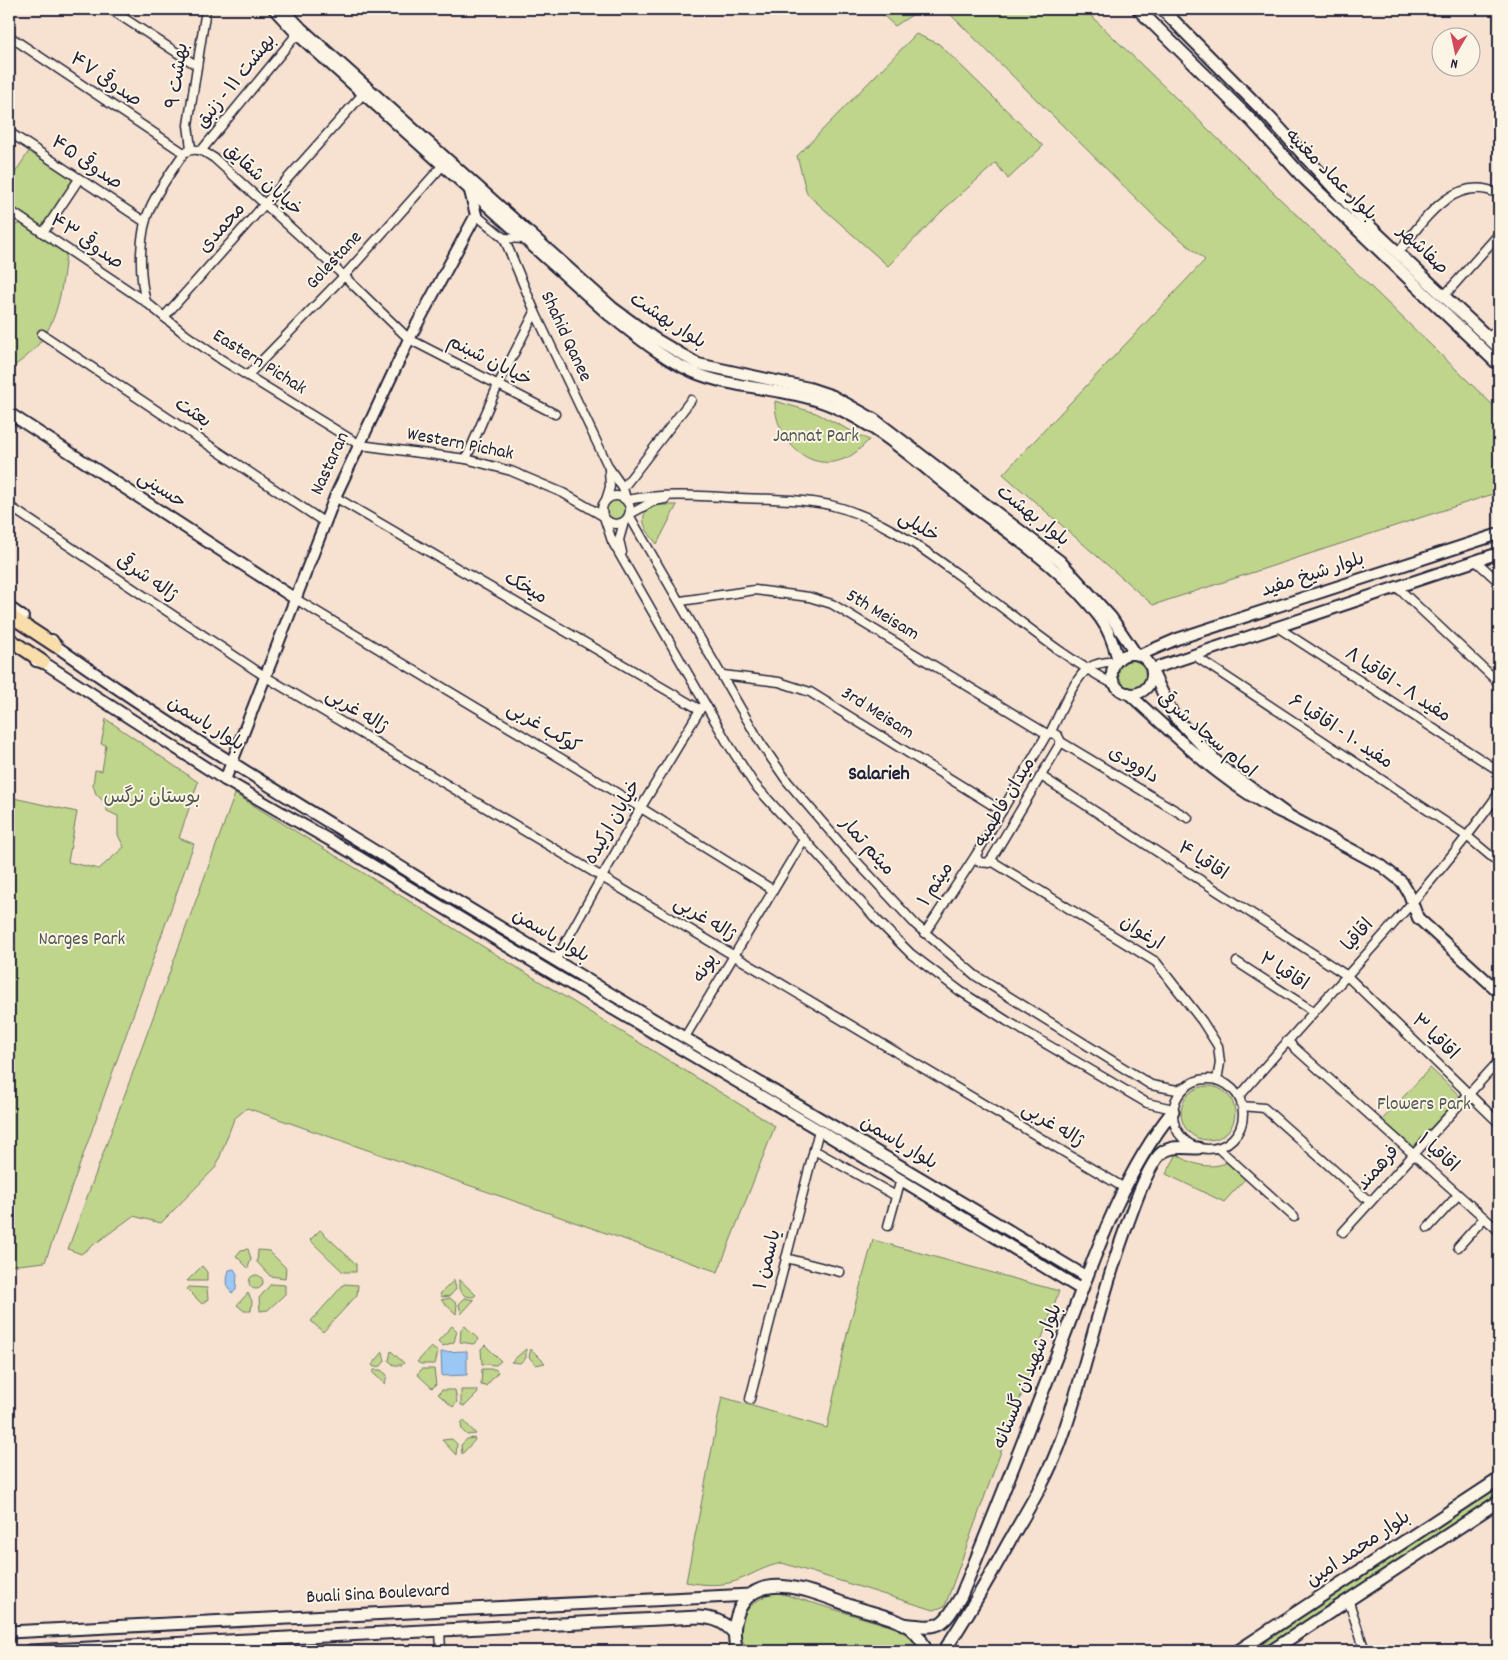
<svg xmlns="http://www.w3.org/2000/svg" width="1508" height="1660" font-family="Dekko,'Playpen Sans Arabic',sans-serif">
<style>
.green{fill:#bfd58b;stroke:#707c63}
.water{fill:#9ac7f4;stroke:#6a85aa}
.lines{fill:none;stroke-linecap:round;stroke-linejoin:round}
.minor-casing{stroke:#22223b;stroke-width:11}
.tertiary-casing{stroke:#22223b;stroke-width:14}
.secondary-casing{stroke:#22223b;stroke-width:15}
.primary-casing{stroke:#22223b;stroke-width:16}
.minor{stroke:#fcf5e5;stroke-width:8}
.tertiary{stroke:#fcf5e5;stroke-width:10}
.secondary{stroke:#fcf5e5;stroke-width:11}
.primary{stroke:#f9deab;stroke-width:12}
.labels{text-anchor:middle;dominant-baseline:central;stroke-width:4;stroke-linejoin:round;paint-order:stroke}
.street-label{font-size:19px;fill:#22223b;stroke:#fcf5e5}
.park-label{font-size:19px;fill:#515853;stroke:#fcf5e5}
.neighbourhood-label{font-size:20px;font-weight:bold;fill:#22223b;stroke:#fcf5e5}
</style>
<rect width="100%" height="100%" fill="#f7e2d1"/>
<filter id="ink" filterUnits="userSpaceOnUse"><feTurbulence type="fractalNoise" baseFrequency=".02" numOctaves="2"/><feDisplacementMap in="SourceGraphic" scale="10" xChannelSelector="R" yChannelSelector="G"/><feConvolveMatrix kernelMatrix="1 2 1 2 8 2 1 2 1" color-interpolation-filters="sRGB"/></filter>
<g filter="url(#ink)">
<g class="green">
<polygon points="876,9 921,9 895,26"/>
<polygon points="945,9 1084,9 1499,411 1499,492 1153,605 1003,474 1205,260 1161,223"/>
<polygon points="916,34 939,44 1043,146 1008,179 996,163 944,209 888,266 807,194 797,156"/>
<polygon points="31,148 77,180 43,231 9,209 9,182"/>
<path d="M20 223 66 253C61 302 55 342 9 369V228Z"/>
<path d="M775 401 816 413 869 440C862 447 853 456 844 459 806 474 774 436 775 401Z"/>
<circle cx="616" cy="510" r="10"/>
<path d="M656 505H677L657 544C649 534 638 522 647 509Z"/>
<circle cx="1132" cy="674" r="15"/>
<polygon points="106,719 198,782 179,838 194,844 45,1262 9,1266 9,797 77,812 68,862 99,869 124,847 118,835 118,816 107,811 106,804 96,794 93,785 95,770 102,771 106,745 101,744"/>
<polygon points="235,794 775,1126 718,1272 247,1108 234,1119 216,1167 161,1223 133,1216 81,1254 68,1249"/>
<polygon points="1430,1068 1460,1096 1413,1147 1382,1120"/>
<circle cx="1208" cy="1113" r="27"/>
<path d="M1177 1154C1191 1165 1211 1170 1228 1162L1246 1178 1224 1202 1166 1174Z"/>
<polygon points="320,1230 356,1264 356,1272 343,1272 310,1240"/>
<path d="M873 1240 1059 1291 945 1606 934 1610 782 1563C766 1566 755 1573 741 1579 724 1587 703 1585 686 1582L722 1397 827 1428 847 1334Z"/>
<polygon points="248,1249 251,1259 248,1268 236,1256 241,1250"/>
<polygon points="258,1250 269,1251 286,1268 285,1278 270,1276 257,1262"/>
<polygon points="202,1266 207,1272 207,1281 187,1281"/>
<circle cx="256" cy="1282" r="7"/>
<polygon points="459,1279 476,1295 473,1297 465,1296 459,1289"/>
<polygon points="454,1280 456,1289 450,1296 442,1297 440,1294"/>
<polygon points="271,1284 285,1285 285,1294 268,1310 260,1311 259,1298"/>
<polygon points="344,1284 358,1285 357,1295 323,1332 311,1321"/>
<polygon points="189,1287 207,1288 208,1299 202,1304 187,1289"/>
<polygon points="248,1293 252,1301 251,1311 244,1311 237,1305"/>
<polygon points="450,1298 457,1304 456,1314 441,1300"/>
<polygon points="465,1298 474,1300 461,1314 459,1304"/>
<polygon points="452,1326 457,1331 454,1342 443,1346 438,1341"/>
<polygon points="465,1326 479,1340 473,1344 460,1342 461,1329"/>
<polygon points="485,1345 501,1361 496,1365 482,1364 481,1349"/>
<polygon points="431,1347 438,1352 435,1364 421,1364 417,1362"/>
<polygon points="526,1349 526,1358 520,1363 511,1362"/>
<polygon points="531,1349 545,1363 536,1365 529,1357"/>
<polygon points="391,1351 404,1363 402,1365 394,1365 389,1361"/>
<polygon points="383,1352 385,1361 381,1366 374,1367 372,1365"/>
<polygon points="422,1369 434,1369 436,1385 432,1388 417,1374"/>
<polygon points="482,1369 495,1369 498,1372 486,1386 481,1385"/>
<polygon points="374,1370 381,1370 387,1375 385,1384 372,1372"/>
<polygon points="442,1390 455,1390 457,1402 453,1407 438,1394"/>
<polygon points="461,1390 477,1390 478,1393 465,1406 461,1405"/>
<polygon points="463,1421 464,1421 476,1434 467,1435 462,1430 461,1423"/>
<polygon points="474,1438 475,1440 462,1454 461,1445 467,1439"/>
<polygon points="452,1439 457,1444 456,1455 442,1440"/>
<polygon points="1499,1487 1499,1493 1264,1651 1252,1651"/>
<path d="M776 1592 900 1629 911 1637 919 1651H750C747 1647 743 1642 741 1638 735 1614 757 1597 776 1592Z"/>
</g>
<g class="water">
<path d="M234 1269 237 1274 236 1290 232 1293C225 1288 227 1277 229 1270Z"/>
<polygon points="467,1351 467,1375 442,1376 441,1352"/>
</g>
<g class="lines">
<g class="minor-casing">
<g id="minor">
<polyline points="110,9 196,65"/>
<polyline points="9,36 184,153"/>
<polyline points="9,132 145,222"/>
<polyline points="191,148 188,125 206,9"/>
<polyline points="201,151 297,34"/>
<polyline points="9,210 146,302 186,335 222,360 360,445 466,459 511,471 563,493 603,516"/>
<polyline points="476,215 504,238 535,312 609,468 623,488 626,499"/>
<polyline points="43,233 79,179"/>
<polyline points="504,238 525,239"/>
<path d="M1399 252C1422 222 1454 172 1499 194"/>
<polyline points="1444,296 1499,234"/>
<path d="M146 302C139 274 138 233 151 206 160 187 172 170 184 153 195 146 203 151 214 158L344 276 409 339 555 414"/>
<polyline points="164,317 363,94"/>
<polyline points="42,334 324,522"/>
<polyline points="1489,338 1499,327"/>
<polyline points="248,375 344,276 443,165"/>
<polyline points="466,459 498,385 535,312"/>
<polyline points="623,488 691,400"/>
<circle cx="616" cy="510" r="14"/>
<polyline points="335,497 699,709"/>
<polyline points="606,500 610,487 609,470"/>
<path d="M627 500C665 493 702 496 740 498 770 499 801 499 830 505 877 516 918 545 956 573 1009 611 1059 656 1117 686"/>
<polyline points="9,506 266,677 1126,1189"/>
<polyline points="630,514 654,501 665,499"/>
<polyline points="629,515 760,742 787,781 846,850 916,925 976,976 1151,1085 1177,1090 1185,1087"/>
<polyline points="604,517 612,541 727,742 754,784 877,920 911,954 960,991 1007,1021 1147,1103 1173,1109"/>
<polyline points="622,552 619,540 624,522"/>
<polyline points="1476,561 1499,582"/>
<polyline points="1397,587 1499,683"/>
<polyline points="294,598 567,762 773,890"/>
<polyline points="681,601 755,590 809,597 832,604 1047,734"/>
<polyline points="1277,627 1499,771"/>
<polyline points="1195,656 1468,837 1499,863"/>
<polyline points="723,675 779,682 810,692 1002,811"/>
<path d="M1050 733C1059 716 1074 677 1090 667 1098 662 1109 662 1117 661"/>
<polygon points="1053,733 1058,736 1061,742 989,863 979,862 976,855 1047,734"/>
<polyline points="1061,742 1188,818"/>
<polyline points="1041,776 1346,975 1499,1123"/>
<polyline points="990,860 1156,962 1202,1021 1218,1046 1220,1063 1217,1080"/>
<polyline points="925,933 976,855"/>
<polyline points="555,961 640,809 701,708"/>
<polyline points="1237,962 1313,1011"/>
<polyline points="685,1037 803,841"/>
<polyline points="1287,1041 1499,1231"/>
<circle cx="1208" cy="1114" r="35"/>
<path d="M1239 1097C1325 995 1422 902 1499 793"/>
<polyline points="1242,1106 1264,1108 1370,1202"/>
<polyline points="1218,1148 1294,1217"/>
<polyline points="814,1150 896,1196"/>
<polyline points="888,1226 901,1179"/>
<polyline points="1428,1228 1458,1195"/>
<polyline points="1343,1232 1499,1061"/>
<polyline points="1458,1247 1484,1218"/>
<polyline points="786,1258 840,1272"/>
<polyline points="750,1399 819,1130"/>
<polyline points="1348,1599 1365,1651"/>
<polyline points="440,1630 441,1651"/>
</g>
</g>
<g class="tertiary-casing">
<g id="tertiary">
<path d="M274 9 297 34 609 315C635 335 663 359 693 372 734 390 788 387 832 406 879 426 919 464 959 495 1007 533 1063 568 1100 618 1109 630 1114 645 1118 660"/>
<polyline points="283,9 302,29 613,308 654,338 698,364 809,388 833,396 874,419 1060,561 1111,617 1136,654"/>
<polyline points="9,413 294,598"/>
<polyline points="9,607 23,617"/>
<path d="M52 640 56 646C171 728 293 800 414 875 637 1011 863 1143 1087 1277"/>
<circle cx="1132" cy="674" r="20"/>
<polyline points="1140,655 1177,639 1499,534"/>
<polyline points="36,661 43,662 225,780 359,857 555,975 819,1130 1082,1290"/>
<polyline points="1152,669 1499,553"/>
<path d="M1128 693C1178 738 1228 790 1291 817L1221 766 1174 716 1152 671"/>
<polyline points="225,780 335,497 409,339 476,215 470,191"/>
<polyline points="1291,817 1382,866 1402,882 1409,894 1418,918 1499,992"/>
</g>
</g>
<g class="secondary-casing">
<g id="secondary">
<polyline points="1138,9 1253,122 1301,175 1499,365"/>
<polyline points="1162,9 1270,118 1365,222 1499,348"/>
<path d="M903 1624C941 1629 942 1628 961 1596 996 1512 1029 1427 1062 1342 1092 1264 1120 1177 1173 1111"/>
<polyline points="9,1632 750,1595"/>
<path d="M30 1651 698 1617C714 1618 723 1621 734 1633"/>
<path d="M737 1651C733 1637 733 1624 739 1610 760 1565 821 1596 854 1607 872 1613 896 1617 911 1629 919 1635 923 1642 926 1651"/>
<path d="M944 1651C968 1615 989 1578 1010 1540 1030 1506 1050 1473 1063 1435 1087 1366 1101 1294 1127 1225 1135 1203 1143 1179 1156 1159 1166 1144 1182 1148 1198 1148"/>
<polyline points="1238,1651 1499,1479"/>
<polyline points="1271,1651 1499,1501"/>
</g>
</g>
<g class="primary-casing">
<g id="primary">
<polyline points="9,615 56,646"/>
<polyline points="9,639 43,662"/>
</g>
</g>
<use href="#minor" class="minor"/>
<use href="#tertiary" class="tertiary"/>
<use href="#secondary" class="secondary"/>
<use href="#primary" class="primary"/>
</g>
</g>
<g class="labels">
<g class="street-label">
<text transform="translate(179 76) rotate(-82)">بهشت ۹</text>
<text transform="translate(105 81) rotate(34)">صدوقی ۴۷</text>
<text transform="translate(237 82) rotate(-51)">بهشت ۱۱ - زنبق</text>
<text transform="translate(86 164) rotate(34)">صدوقی ۴۵</text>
<text transform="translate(1330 176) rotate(45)">بلوار عماد مغنیه</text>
<text transform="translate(262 181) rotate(42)">خیابان شقایق</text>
<text transform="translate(223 229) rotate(-48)">محمدی</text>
<text transform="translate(86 243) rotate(34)">صدوقی ۴۳</text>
<text transform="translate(1422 251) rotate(44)">صفاشهر</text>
<text transform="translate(335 261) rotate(-47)">Golestane</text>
<text transform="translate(667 322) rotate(33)">بلوار بهشت</text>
<text transform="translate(565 337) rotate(65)">Shahid Qanee</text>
<text transform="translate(489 362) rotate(27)">خیابان شبنم</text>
<text transform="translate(259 363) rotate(32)">Eastern Pichak</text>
<text transform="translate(192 414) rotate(34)">بعثت</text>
<text transform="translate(460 445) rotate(11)">Western Pichak</text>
<text transform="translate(331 464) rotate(-65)">Nastaran</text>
<text transform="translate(161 491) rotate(33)">حسینی</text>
<text transform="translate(1032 517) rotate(38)">بلوار بهشت</text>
<text transform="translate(918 528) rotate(31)">خلیلی</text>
<text transform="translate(1313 576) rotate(-18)">بلوار شیخ مفید</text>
<text transform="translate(146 579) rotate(34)">ژاله شرقی</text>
<text transform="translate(525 589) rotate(30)">میخک</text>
<text transform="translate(882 616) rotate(31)">5th Meisam</text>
<text transform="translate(1397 686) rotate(33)">مفید ۸ - اقاقیا ۸</text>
<text transform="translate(356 712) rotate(31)">ژاله غربی</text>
<text transform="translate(877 714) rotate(32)">3rd Meisam</text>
<text transform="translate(205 725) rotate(32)">بلوار یاسمن</text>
<text transform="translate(543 729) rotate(31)">کوکب غربی</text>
<text transform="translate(1340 733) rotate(33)">مفید ۱۰ - اقاقیا ۶</text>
<text transform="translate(1206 736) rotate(40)">امام سجاد شرقی</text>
<text transform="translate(1133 766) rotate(31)">داوودی</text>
<text transform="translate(1006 803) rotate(-59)">میدان فاطمیه</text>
<text transform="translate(614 823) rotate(-60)">خیابان ارکیده</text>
<text transform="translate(866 847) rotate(48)">میثم تمار</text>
<text transform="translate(1202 862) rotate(33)">اقاقیا ۴</text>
<text transform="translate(937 885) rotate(-57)">میثم ۱</text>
<text transform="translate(704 920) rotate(31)">ژاله غربی</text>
<text transform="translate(1141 934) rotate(33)">ارغوان</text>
<text transform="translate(1359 936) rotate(-48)">اقاقیا</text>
<text transform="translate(550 937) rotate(31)">بلوار یاسمن</text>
<text transform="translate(706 969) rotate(-59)">پونه</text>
<text transform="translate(1283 973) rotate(33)">اقاقیا ۲</text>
<text transform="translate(1434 1038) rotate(44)">اقاقیا ۳</text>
<text transform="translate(1052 1126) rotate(31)">ژاله غربی</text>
<text transform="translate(898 1144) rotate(31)">بلوار یاسمن</text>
<text transform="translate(1437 1154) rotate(42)">اقاقیا ۱</text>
<text transform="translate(1379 1169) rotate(-48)">فرهمند</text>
<text transform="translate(769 1260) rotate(-76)">یاسمن ۱</text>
<text transform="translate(1029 1377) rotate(-68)">بلوار شهیدان گلستانه</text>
<text transform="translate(1359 1550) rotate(-34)">بلوار محمد امین</text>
<text transform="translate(378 1595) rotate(-3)">Buali Sina Boulevard</text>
</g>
<g class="park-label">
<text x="816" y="437">Jannat Park</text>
<text x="152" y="798">بوستان نرگس</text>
<text x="82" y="940">Narges Park</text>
<text x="1424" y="1105">Flowers Park</text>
</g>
<g class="neighbourhood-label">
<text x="879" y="775">Salarieh</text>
</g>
</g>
<rect width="1508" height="1660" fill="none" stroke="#fcf5e5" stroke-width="30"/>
<rect x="15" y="15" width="1478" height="1630" fill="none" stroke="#22223b" stroke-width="2" filter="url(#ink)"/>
<g transform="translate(1456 52) rotate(189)"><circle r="24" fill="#fcf5e5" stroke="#a5a1a1"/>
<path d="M0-4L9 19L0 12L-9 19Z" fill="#d1495b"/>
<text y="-8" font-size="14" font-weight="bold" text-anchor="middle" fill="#22223b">N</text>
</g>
</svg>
